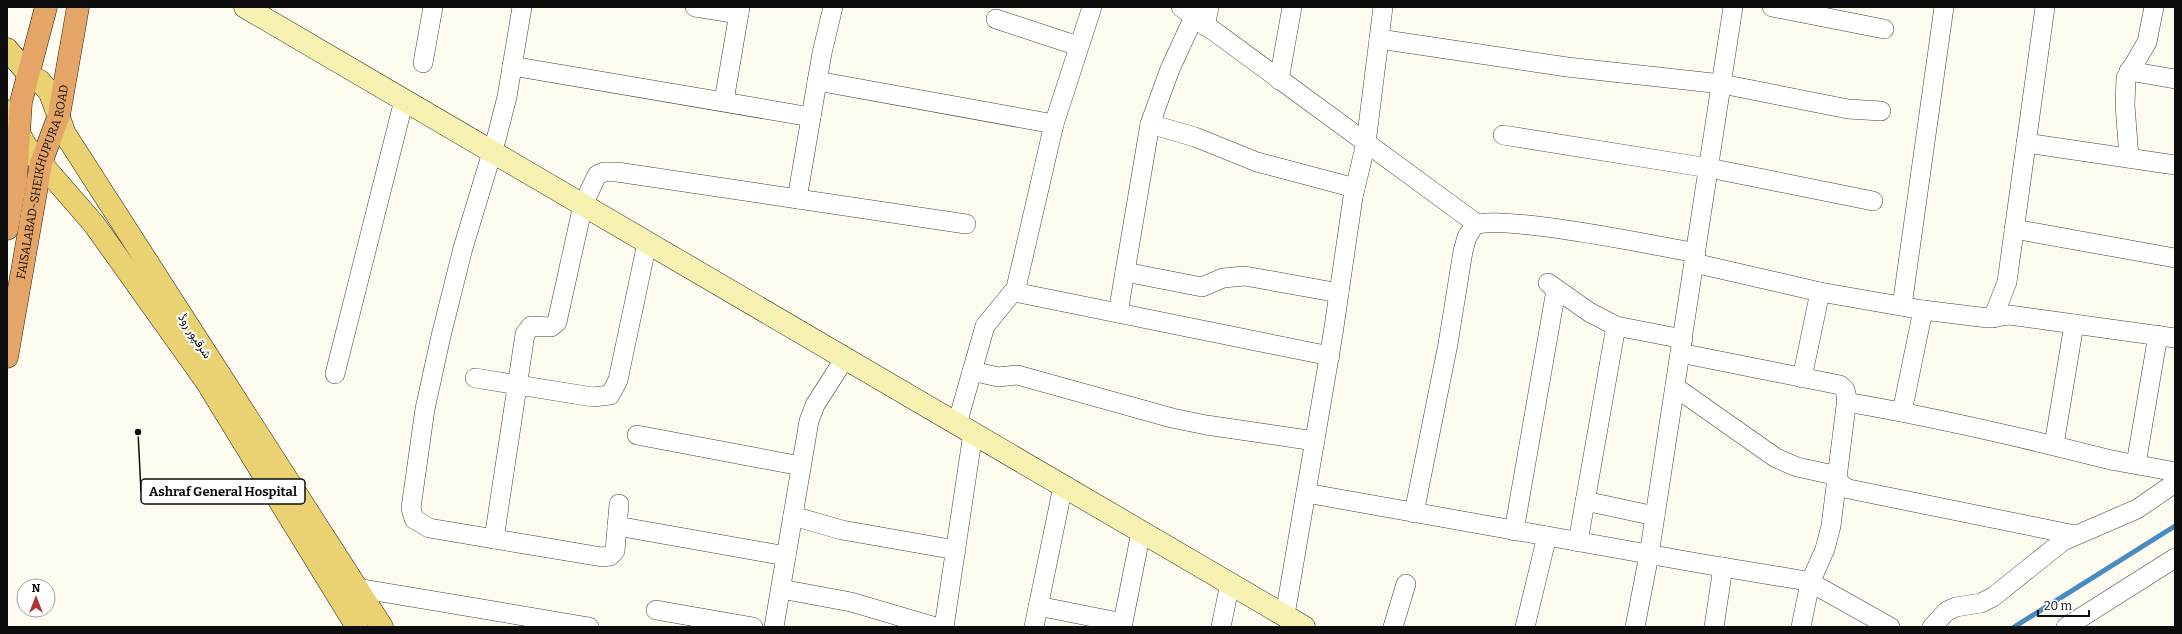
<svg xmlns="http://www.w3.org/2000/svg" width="2182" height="634" font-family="Bitter,Vazirmatn,serif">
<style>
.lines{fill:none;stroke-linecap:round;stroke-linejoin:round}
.stream{stroke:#488bbf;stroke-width:5}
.street-casing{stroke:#404040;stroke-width:20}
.secondary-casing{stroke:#2f2f2f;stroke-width:23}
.primary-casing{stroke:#1e1e1e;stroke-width:23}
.highway-casing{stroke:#1e1e1e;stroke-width:23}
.street{stroke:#fff;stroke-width:19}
.secondary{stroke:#f6f1b1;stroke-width:22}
.primary{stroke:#ead273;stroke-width:22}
.highway{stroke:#e5a566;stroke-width:22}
.labels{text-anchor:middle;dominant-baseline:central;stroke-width:4;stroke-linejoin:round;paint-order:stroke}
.street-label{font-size:12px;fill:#0d0d0d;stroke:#fff}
.leader{fill:none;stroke:#0d0d0d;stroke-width:1.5}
.callout-dot{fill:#0d0d0d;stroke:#fff;stroke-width:1.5}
.callout{fill:#fff;stroke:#0d0d0d;stroke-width:1.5}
.callout-label{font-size:13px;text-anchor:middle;font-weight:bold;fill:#0d0d0d}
</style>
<rect width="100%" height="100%" fill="#fdfbef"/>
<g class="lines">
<polyline class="stream" points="2014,627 2175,526"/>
<g class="street-casing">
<g id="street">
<polyline points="522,7 507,97 497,136 463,248 441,336 425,409 411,508 414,519 429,528 602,557 610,556 615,551 619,504"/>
<polyline points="695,7 739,14"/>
<polyline points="1181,7 1477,224"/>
<polyline points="1772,7 1884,29"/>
<polyline points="996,19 1078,46"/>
<polyline points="1205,26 1209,7"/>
<polyline points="1379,39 1567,67 1722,84 1848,109 1881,111"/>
<polyline points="423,63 433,7"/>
<polyline points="512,66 811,117"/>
<polyline points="2129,71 2175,79"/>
<polyline points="1279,80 1292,7"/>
<polyline points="817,81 1054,124"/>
<polyline points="724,101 740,7"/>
<polyline points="1150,124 1195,137 1257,162 1355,188"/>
<polyline points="1503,135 1709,168 1873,201"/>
<polyline points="2026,143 2175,165"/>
<polyline points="2129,158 2125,105 2126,78 2147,42 2154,7"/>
<polyline points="797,199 822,53 833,7"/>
<polyline points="2014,229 2175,258"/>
<polyline points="1694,263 1820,292 1923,310 1988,318 2009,315 2175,338"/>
<polyline points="1125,272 1202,287 1223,278 1245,276 1339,293"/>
<polyline points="1548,283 1589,312 1616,326 1683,339"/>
<polyline points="1014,292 1330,356"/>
<polyline points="1902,306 1944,7"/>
<polyline points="1118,313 1150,124 1170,69 1194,17"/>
<polyline points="1993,318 2007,282 2045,7"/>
<polyline points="1680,353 1840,385 1845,390 1847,398 1831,526 1825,549 1810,583 1801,627"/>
<polyline points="972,371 998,377 1017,375 1172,418 1206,425 1315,441"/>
<polyline points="335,374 404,100"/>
<polyline points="475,378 593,397 610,395 618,380 647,243"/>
<polyline points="1802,378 1820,292"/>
<polyline points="1675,387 1776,458 1797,467 1834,475 1843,486 1849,489 2075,535"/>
<path d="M1846 402C1934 417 2020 437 2107 459 2129 464 2152 467 2175 472"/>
<polyline points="1902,412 1923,310"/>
<polyline points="957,424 985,326 1016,288 1054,124 1092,7"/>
<polyline points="637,435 801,466"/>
<polyline points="2054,445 2074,324"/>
<polyline points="2136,464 2158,335"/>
<polyline points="1306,493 1698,563 1801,580 1815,585 1890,627"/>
<polyline points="1585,501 1655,516"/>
<path d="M1414 513 1448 344 1463 251 1467 237 1474 226C1492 212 1664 247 1696 253"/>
<polyline points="793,516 842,530 956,550"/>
<polyline points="617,526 786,556"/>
<polyline points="1514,531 1556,290"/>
<polyline points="494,539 525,334 531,326 551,327 557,322 583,205 597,175 604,172 617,172 966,224"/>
<polyline points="1578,542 1616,326"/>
<polyline points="357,588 589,627"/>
<polyline points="781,589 851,602 936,627"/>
<polyline points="1038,606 1123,623"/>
<polyline points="656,610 753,627"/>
<polyline points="1285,615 1333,334 1353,197 1366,143 1383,7"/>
<polyline points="774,627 809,421 815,405 845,358"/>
<polyline points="944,627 973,433"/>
<polyline points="1034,627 1063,486"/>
<polyline points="1122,627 1141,532"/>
<polyline points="1221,627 1230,583"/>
<polyline points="1393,627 1406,584"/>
<polyline points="1525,627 1547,536"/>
<polyline points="1635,627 1649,555 1733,7"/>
<polyline points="1714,627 1723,567"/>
<polyline points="1932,627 1947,611 1956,607 1981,603 1993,597 2063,541 2137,509 2175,483"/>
<polyline points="2066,627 2175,558"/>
</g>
</g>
<g class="secondary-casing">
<polyline id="secondary" points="245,7 1304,627"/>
</g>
<g class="primary-casing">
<g id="primary">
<polyline points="7,49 29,75 40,81 50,93 65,134 382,627"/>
<polyline points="7,111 26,146 94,224 206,381 357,627"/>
</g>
</g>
<g class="highway-casing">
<g id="highway">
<polyline points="7,229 16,180 21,102 46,7"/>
<path id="s1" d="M7 357 41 163 59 115 78 7"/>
</g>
</g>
<use href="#street" class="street"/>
<use href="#secondary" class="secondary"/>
<use href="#primary" class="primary"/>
<use href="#highway" class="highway"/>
</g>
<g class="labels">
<g class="street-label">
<text stroke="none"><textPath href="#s1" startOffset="179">FAISALABAD-SHEIKHUPURA ROAD</textPath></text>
<text transform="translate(195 336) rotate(57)">شرقپور روڈ</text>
</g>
</g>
<path class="leader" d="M138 432L141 492"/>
<circle class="callout-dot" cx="138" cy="432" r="4"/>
<rect class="callout" x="141" y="479" width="164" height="25" rx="4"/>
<g class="callout-label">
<text x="223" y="496">Ashraf General Hospital</text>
</g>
<rect width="2182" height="634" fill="none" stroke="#0d0d0d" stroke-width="16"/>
<g transform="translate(36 598)"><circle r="19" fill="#ffffff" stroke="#9e9e9e"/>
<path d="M0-3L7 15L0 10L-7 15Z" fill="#ae3435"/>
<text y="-6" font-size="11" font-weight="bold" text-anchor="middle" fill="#0d0d0d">N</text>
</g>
<path d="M2038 610v6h51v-6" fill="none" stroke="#0d0d0d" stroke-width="2"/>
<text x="2044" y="610" font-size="12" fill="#0d0d0d" stroke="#ffffff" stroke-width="3" paint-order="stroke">20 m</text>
</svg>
